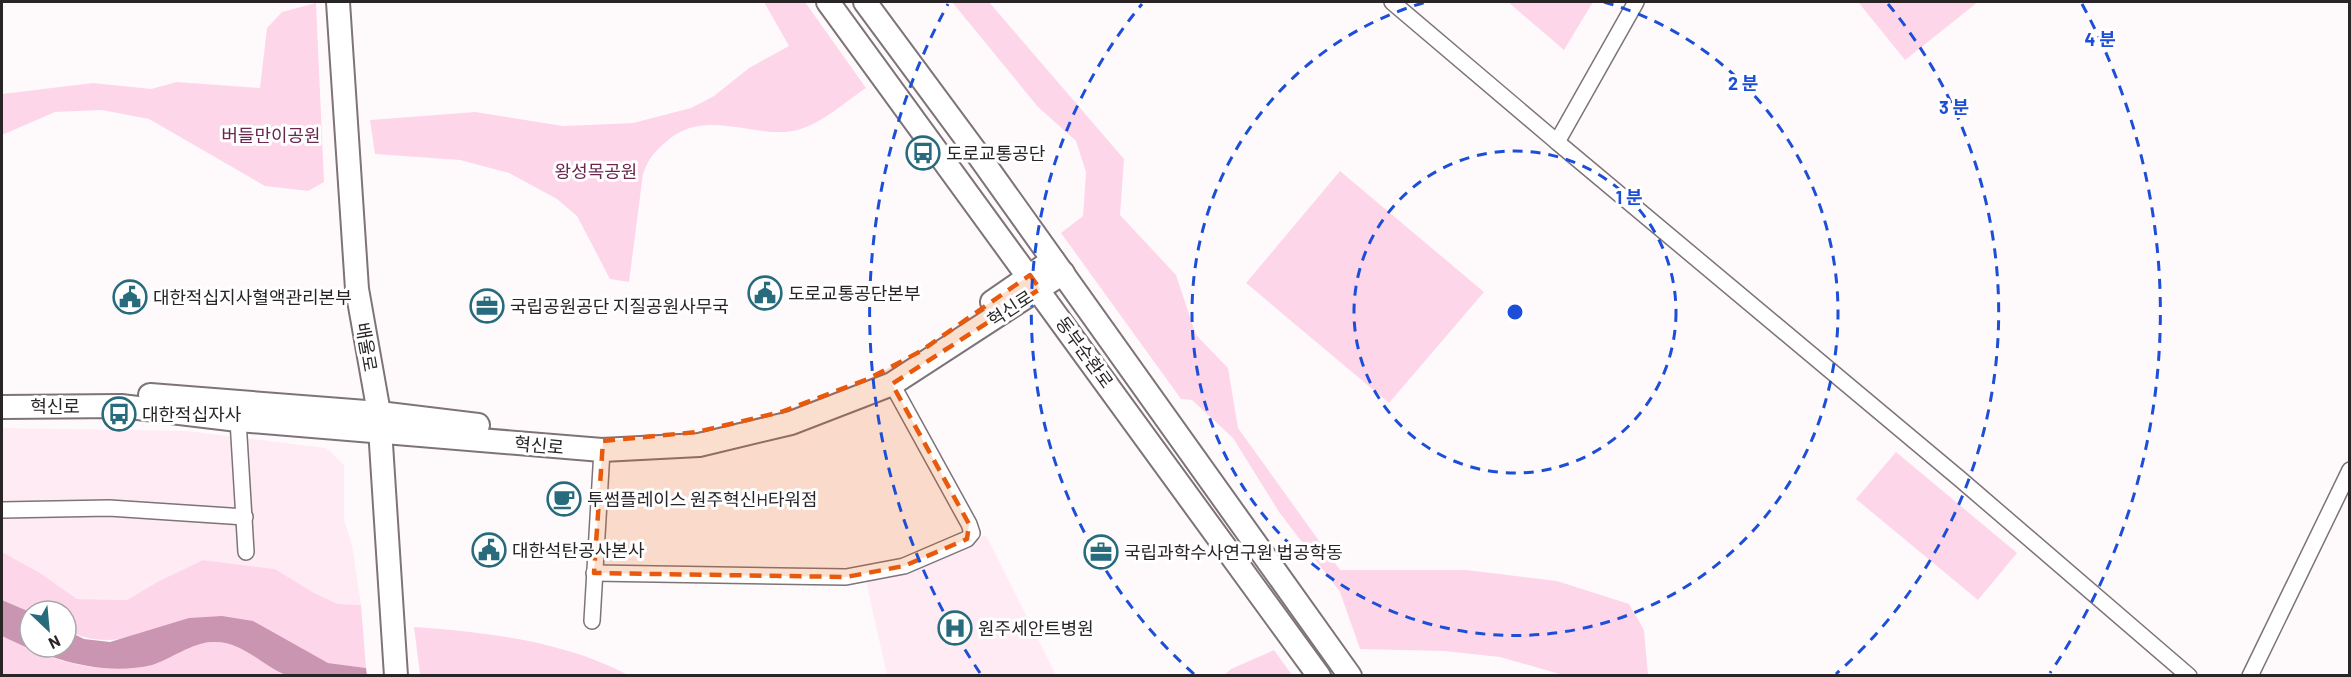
<svg xmlns="http://www.w3.org/2000/svg" width="2351" height="677" font-family="Barlow,'Noto Sans KR',sans-serif">
<style>
.built{fill:#ffebf4}
.green{fill:#fed6ea}
.water{fill:#ca95b0}
.lines{fill:none;stroke-linecap:round;stroke-linejoin:round}
.street-casing{stroke:#7d7378;stroke-width:18}
.secondary-casing{stroke:#7d7378;stroke-width:26}
.street{stroke:#fff;stroke-width:15}
.secondary{stroke:#fff;stroke-width:22}
.marked{fill:#e8590c;fill-opacity:0.2;stroke:#e8590c;stroke-width:4.5;stroke-dasharray:12 8;stroke-linejoin:round}
.ring{fill:none;stroke:#1d4ed8;stroke-width:3;stroke-dasharray:10 8}
.labels{text-anchor:middle;dominant-baseline:central;stroke-width:6;stroke-linejoin:round;paint-order:stroke}
.park-label{font-size:18px;fill:#69284e;stroke:#fff}
.poi-label{font-size:18px;fill:#292527;stroke:#fff;text-anchor:start}
.street-label{font-size:18px;fill:#292527;stroke:#fff}
.centre{fill:#1d4ed8;stroke:#fff;stroke-width:3}
.ring-label{font-size:18px;text-anchor:middle;font-weight:bold;fill:#1d4ed8;stroke:#fff;stroke-width:6;stroke-linejoin:round;paint-order:stroke}
</style>
<rect width="100%" height="100%" fill="#fefafc"/>
<g class="built">
<polygon points="2,428 188,431 326,448 344,465 344,520 352,545 361,605 338,604 314,593 275,569 203,560 159,581 127,600 77,599 40,573 2,552"/>
<polygon points="986,535 1056,675 887,675 866,581 885,579"/>
</g>
<g class="green">
<path d="M764 2H805L866 88C842 104 815 130 786 132 743 134 703 110 667 141 655 151 648 159 643 174L629 282 610 279 577 216 557 199 509 173 460 160 375 154 370 120 475 112 563 126 633 123 691 108 714 96 749 68 789 46Z"/>
<polygon points="952,2 989,2 1124,159 1120,215 1176,275 1196,335 1228,368 1238,428 1340,570 1466,570 1557,581 1629,604 1644,630 1648,675 1563,675 1500,657 1444,651 1360,649 1340,592 1279,512 1233,438 1192,400 1181,399 1061,233 1083,216 1086,172 1076,141 1038,107"/>
<polygon points="1508,2 1593,2 1564,50"/>
<polygon points="1861,2 1978,2 1905,60 1859,3"/>
<polygon points="316,3 324,182 308,191 265,186 149,119 102,110 55,112 2,135 2,94 93,83 151,89 177,82 260,88 267,28 282,12"/>
<polygon points="1340,171 1484,292 1389,403 1246,283"/>
<polygon points="1896,452 2017,553 1978,600 1856,499"/>
<path d="M2 552 40 573 77 599 127 600 159 581 203 560 275 569 314 593 338 604 361 605 366 668 328 663 293 644 135 636C109 642 91 642 66 630V611L30 612 2 600Z"/>
<path d="M414 627C486 632 564 641 628 675L420 674Z"/>
<path d="M2 636C47 658 95 677 146 664 164 657 194 642 212 642 241 640 261 665 286 675H3Z"/>
<polygon points="1274,650 1292,675 1224,675 1231,669"/>
</g>
<path class="water" d="M2 600 30 612V647H66V630L84 639 110 642 189 618 222 616 253 621 328 663 366 668 367 675H286C261 665 241 640 212 642 191 643 171 659 152 665 101 677 46 658 2 636Z"/>
<g class="lines">
<g class="street-casing">
<g id="street">
<polyline points="1392,2 1557,142"/>
<polyline points="1636,2 1557,142 1960,479 2189,676"/>
<polyline points="238,420 246,552"/>
<polyline points="2,510 109,508 245,517"/>
<polyline points="594,573 846,577 904,566 967,539 972,533 969,524 892,384"/>
<polyline points="592,621 602,450"/>
<polyline points="2250,676 2350,470"/>
</g>
</g>
<g class="secondary-casing">
<g id="secondary">
<polyline points="338,2 357,289 379,413 396,676"/>
<polyline points="828,2 1319,676"/>
<polyline points="865,2 976,152 1350,676"/>
<polyline points="992,302 1053,260"/>
<polyline points="150,395 379,413 478,425"/>
<polyline points="2,407 121,406 238,420 602,450 699,445 791,423 892,384 1063,273"/>
</g>
</g>
<use href="#street" class="street"/>
<use href="#secondary" class="secondary"/>
</g>
<path class="marked" d="M1030 275 1040 289 892 384 969 524 967 539 904 566 846 577 594 573 603 441 697 432 781 412 868 379 921 351Z"/>
<g class="ring">
<circle cx="1515" cy="312" r="161"/>
<path d="M1604 2A323 323 0 1 1 1426 2"/>
<path d="M1194 674A484 484 0 0 1 1142 4M1888 4A484 484 0 0 1 1836 674"/>
<path d="M980 673A645 645 0 0 1 948 4M2082 4A645 645 0 0 1 2050 673"/>
</g>
<defs>
<g id="bus-ring" transform="scale(1.725)"><circle r="9.5" fill="#fff" stroke="#276b7c" stroke-width="1.5"/><path d="M-5-6H5V4H4V6H2V4H-2V6H-4V4H-5ZM-3.5-4V0h7V-4ZM-3.5 1.2v1.5H-2V1.2ZM2 1.2v1.5H3.5V1.2Z" fill="#276b7c"/></g>
<g id="civic-ring" transform="scale(1.725)"><circle r="9.5" fill="#fff" stroke="#276b7c" stroke-width="1.5"/><path d="M-.6-6.5H3V-4.5H.6V-3L4-1V1h2V6H-6V1h2V-1L-.6-3ZM-1.2 2.5V6h2.4V2.5Z" fill="#276b7c"/></g>
<g id="office-ring" transform="scale(1.725)"><circle r="9.5" fill="#fff" stroke="#276b7c" stroke-width="1.5"/><path d="M-6-3h4V-5.5h4V-3h4V5H-6ZM-1-4.5V-3h2v-1.5ZM-6 0V1H6V0Z" fill="#276b7c"/></g>
<g id="cafe-ring" transform="scale(1.725)"><circle r="9.5" fill="#fff" stroke="#276b7c" stroke-width="1.5"/><path d="M-5.5-4.5H6V0H3Q3 3.5 0 3.5H-2.5Q-5.5 3.5-5.5 0ZM3-3.2v2h1.7v-2ZM-6 4.5H4V6H-6Z" fill="#276b7c"/></g>
<g id="hospital-ring" transform="scale(1.725)"><circle r="9.5" fill="#fff" stroke="#276b7c" stroke-width="1.5"/><path d="M-5-5h3v3.5h4V-5h3V5h-3V1.5h-4V5h-3Z" fill="#276b7c"/></g>
</defs>
<g fill-rule="evenodd">
<use href="#bus-ring" x="923" y="153"/>
<use href="#civic-ring" x="765" y="293"/>
<use href="#civic-ring" x="130" y="297"/>
<use href="#office-ring" x="487" y="306"/>
<use href="#bus-ring" x="119" y="414"/>
<use href="#cafe-ring" x="564" y="499"/>
<use href="#civic-ring" x="489" y="550"/>
<use href="#office-ring" x="1101" y="552"/>
<use href="#hospital-ring" x="955" y="628"/>
</g>
<g class="labels">
<g class="park-label">
<text x="271" y="135">버들만이공원</text>
<text x="596" y="171">왕성목공원</text>
</g>
<g class="poi-label">
<text x="946" y="153">도로교통공단</text>
<text x="788" y="293">도로교통공단본부</text>
<text x="153" y="297">대한적십지사혈액관리본부</text>
<text x="510" y="306">국립공원공단 지질공원사무국</text>
<text x="142" y="414">대한적십자사</text>
<text x="587" y="499">투썸플레이스 원주혁신H타워점</text>
<text x="512" y="550">대한석탄공사본사</text>
<text x="1124" y="552">국립과학수사연구원 법공학동</text>
<text x="978" y="628">원주세안트병원</text>
</g>
<g class="street-label">
<text transform="translate(1010 308) rotate(-33)">혁신로</text>
<text transform="translate(367 347) rotate(80)">배울로</text>
<text transform="translate(1085 352) rotate(54)">동부순환로</text>
<text x="55" y="406">혁신로</text>
<text transform="translate(539 445) rotate(5)">혁신로</text>
</g>
</g>
<circle cx="1515" cy="312" r="9" class="centre"/>
<g class="ring-label">
<text x="2100" y="46">4 분</text>
<text x="1743" y="90">2 분</text>
<text x="1954" y="114">3 분</text>
<text x="1629" y="204">1 분</text>
</g>
<rect width="2351" height="677" fill="none" stroke="#292527" stroke-width="6"/>
<g transform="translate(48 629) rotate(154)"><circle r="28" fill="#ffffff" stroke="#a9a8a9" stroke-width="1.5"/>
<path d="M0-4.5L10 22L0 15L-10 22Z" fill="#276b7c"/>
<text y="-9" font-size="16" font-weight="bold" text-anchor="middle" fill="#292527">N</text>
</g>
</svg>
